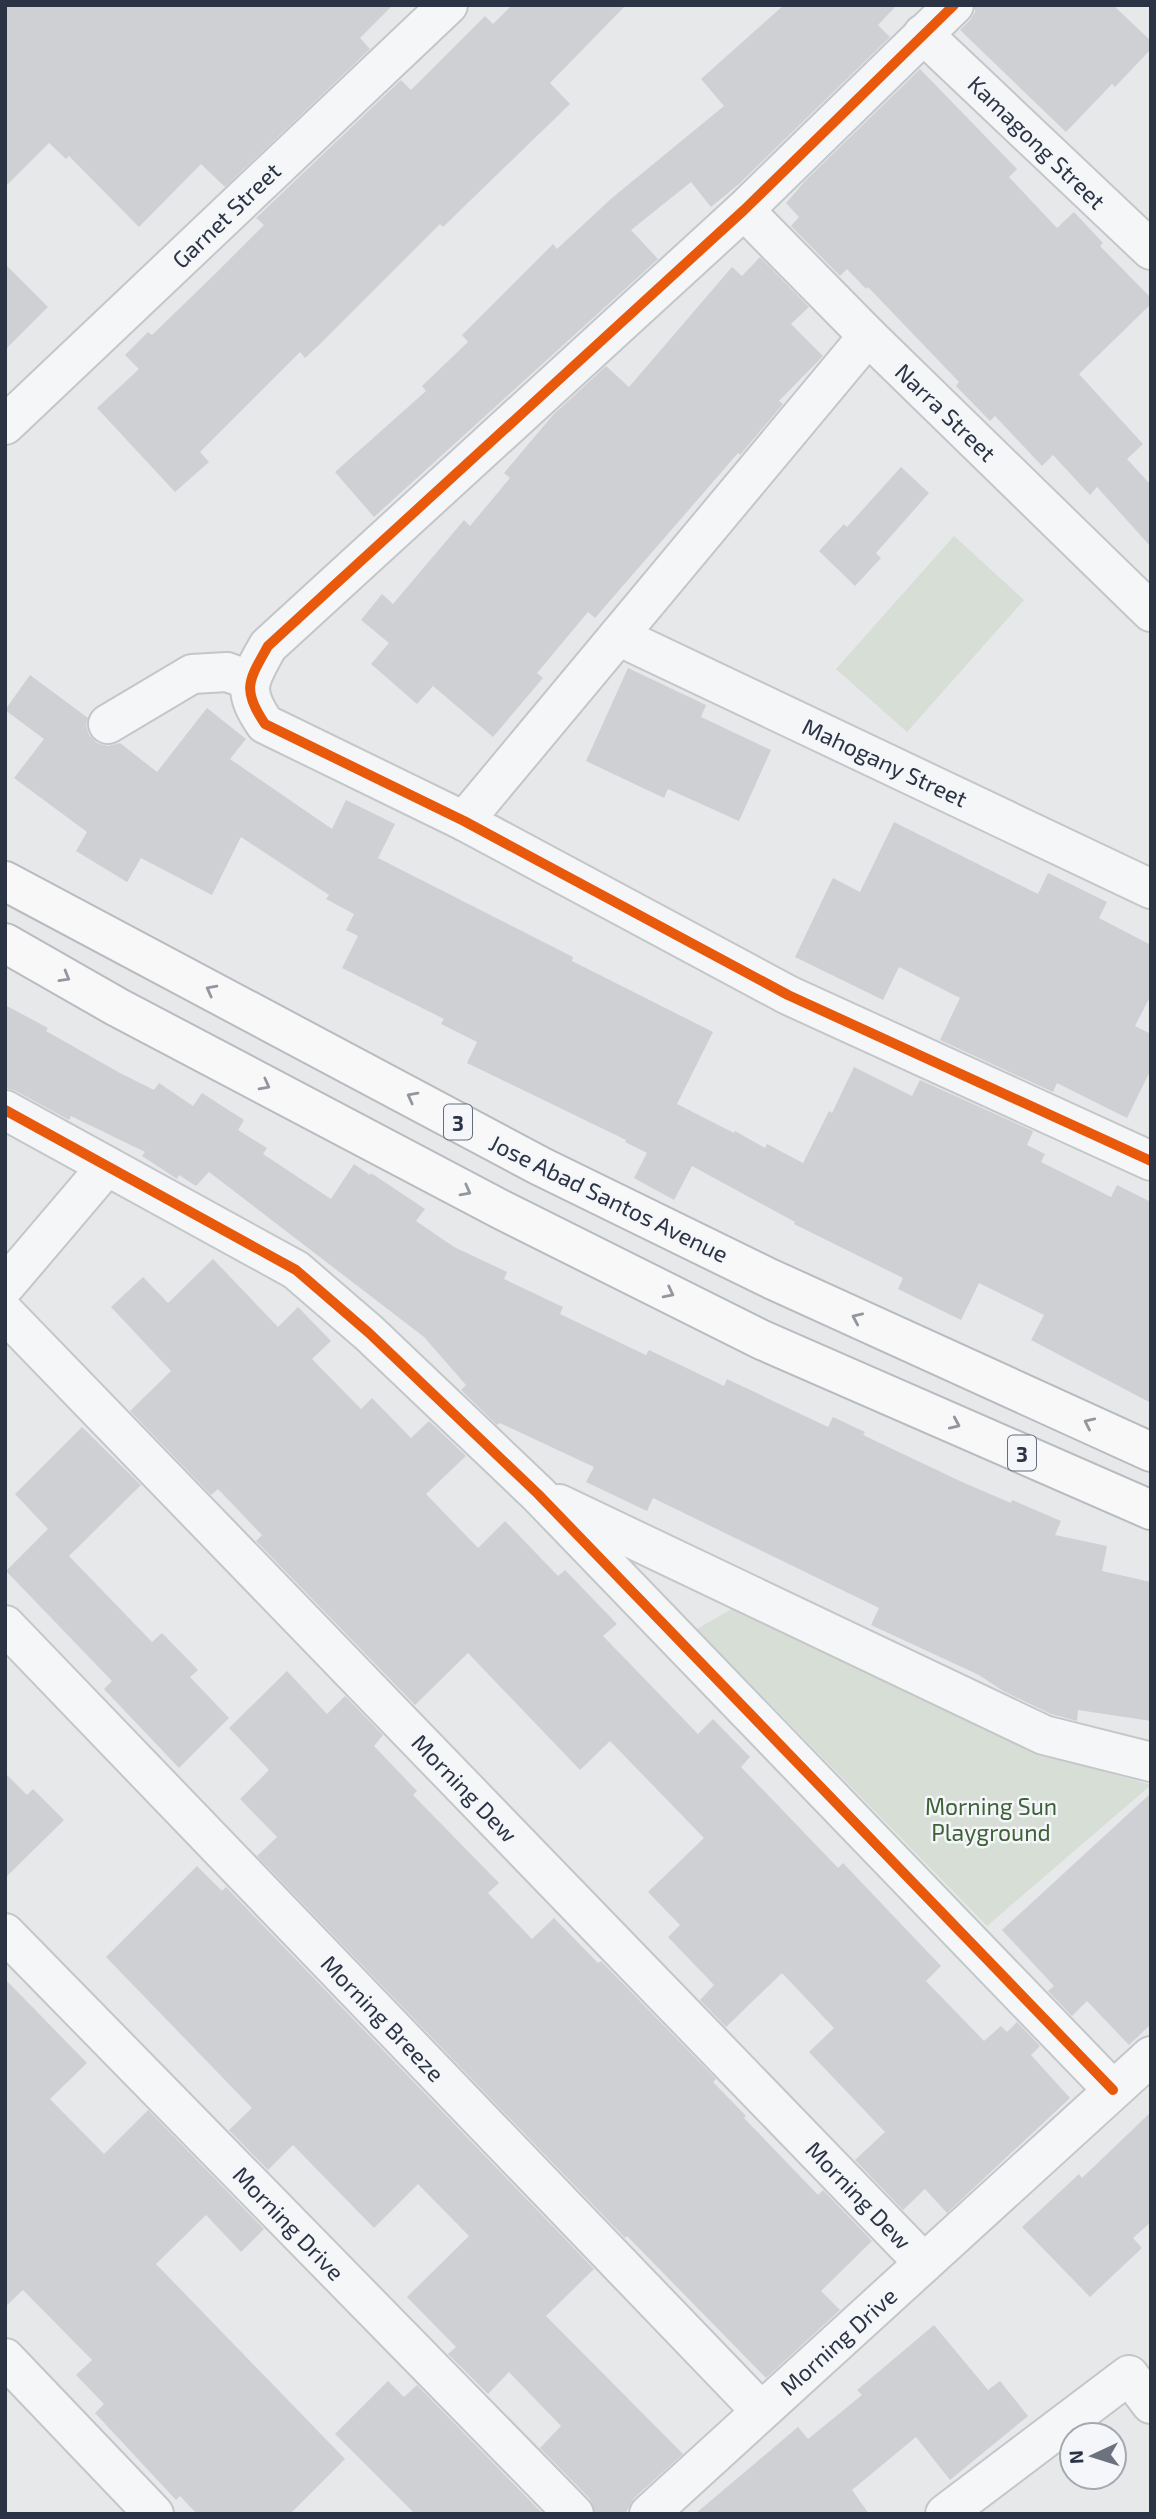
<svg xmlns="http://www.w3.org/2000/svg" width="1156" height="2519" font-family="'Exo 2',sans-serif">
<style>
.green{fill:#d6ded6}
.building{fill:#ced0d3}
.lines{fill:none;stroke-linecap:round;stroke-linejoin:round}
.minor-casing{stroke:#c4c6c8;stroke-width:42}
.highway-casing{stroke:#b8bbbf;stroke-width:42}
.minor{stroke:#f5f6f7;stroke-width:38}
.highway{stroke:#f8f8f8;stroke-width:38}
.cycleway-casing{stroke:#f4f6f9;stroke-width:15}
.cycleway{stroke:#e8590c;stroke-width:10}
.oneway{stroke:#92969e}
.labels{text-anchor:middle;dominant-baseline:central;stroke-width:5;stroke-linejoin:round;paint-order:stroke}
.shield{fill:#f4f6f9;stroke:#676e7b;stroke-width:2}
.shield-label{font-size:21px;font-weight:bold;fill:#2b3445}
.street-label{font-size:23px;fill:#2b3445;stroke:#f4f6f9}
.park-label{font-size:23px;fill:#3f6138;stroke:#f4f6f9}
</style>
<rect width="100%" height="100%" fill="#e6e8ea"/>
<g class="green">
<polygon points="954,536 1024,600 907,732 836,669"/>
<polygon points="735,1607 1025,1749 1151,1785 987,1926 697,1629"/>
</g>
<g class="building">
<polygon points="5,5 393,5 360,38 370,49 225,187 201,164 139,227 69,156 66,159 49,143 5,187"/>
<polygon points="512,5 626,5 550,83 570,104 443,227 440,224 321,343 305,358 300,352 200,452 209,462 175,492 97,408 139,369 125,355 148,332 152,335 215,274 264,225 256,218 401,80 411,90 485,16 493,24"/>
<polygon points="784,5 897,5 878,25 890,37 739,184 711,207 691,182 631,230 658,259 374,517 335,472 426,391 422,386 468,342 462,335 553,244 557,249 612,198 724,106 701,79"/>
<polygon points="975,5 1113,5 1151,41 1151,49 1115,87 1112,84 1066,132 960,30 970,20 975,12"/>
<polygon points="920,69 1017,169 1009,177 1057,228 1074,212 1103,243 1100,246 1151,298 1151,304 1079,374 1143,444 1127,459 1151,485 1151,547 1097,487 1090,495 1053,455 1042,466 995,416 990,421 956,386 959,382 868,287 866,289 847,269 840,276 791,226 799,217 786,203 805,181"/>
<polygon points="760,257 809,307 791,324 823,356 779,401 783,404 740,455 738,453 595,618 588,612 537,673 543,678 493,737 433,686 417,704 371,664 389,643 361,620 382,594 393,604 464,520 470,526 510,478 504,473 553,415 606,366 629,387 732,267 742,276"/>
<polygon points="5,264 48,307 5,350"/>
<polygon points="901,467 929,493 876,553 881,558 855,586 819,551 844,524 847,527"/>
<polygon points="628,668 706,705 701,717 771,750 739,821 668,789 664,798 586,761"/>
<polygon points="30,675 88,718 86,725 89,735 97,743 108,746 120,743 157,772 207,708 246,739 230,759 332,829 346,800 395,824 378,858 573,957 572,961 713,1032 677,1104 734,1133 735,1131 765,1148 767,1144 803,1163 829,1111 832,1113 854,1067 912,1096 920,1080 1033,1131 1027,1145 1045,1154 1041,1162 1111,1197 1117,1185 1151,1202 1151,1403 1031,1340 1044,1315 979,1283 961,1320 898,1289 903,1278 794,1224 795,1222 692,1166 674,1200 634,1178 647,1153 625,1142 626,1140 467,1063 477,1042 441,1024 444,1019 342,968 358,936 346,930 354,914 326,899 329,895 241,837 212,895 141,858 127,882 76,851 87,832 14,778 44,739 5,710"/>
<polygon points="894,822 1038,894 1048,873 1107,902 1099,918 1151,945 1151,995 1135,1026 1151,1034 1151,1069 1127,1118 1057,1083 1053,1092 940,1040 960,998 899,967 883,1000 795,957 833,878 860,892"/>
<polygon points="5,1005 48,1028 46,1031 120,1073 154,1090 159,1083 193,1106 202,1093 244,1120 238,1130 267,1148 263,1154 331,1199 354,1164 370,1175 371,1173 425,1209 416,1221 454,1247 507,1272 504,1279 563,1307 560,1314 646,1355 649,1350 724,1386 727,1379 828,1427 833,1417 865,1432 863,1435 962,1482 1011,1503 1012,1500 1061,1521 1055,1535 1107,1546 1102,1571 1151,1582 1151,1721 1078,1710 1077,1721 1051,1714 1003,1691 979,1675 871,1625 879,1608 653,1498 647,1511 586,1482 594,1467 500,1423 497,1425 461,1390 466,1385 424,1337 209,1172 196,1186 179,1175 177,1179 142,1156 145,1152 71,1116 69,1120 16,1091 5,1088"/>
<polygon points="213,1259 278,1327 298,1307 331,1341 312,1359 361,1409 372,1398 411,1438 429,1421 466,1456 426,1494 478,1548 505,1521 558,1576 565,1570 617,1624 603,1636 698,1734 713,1719 750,1757 741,1767 838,1868 843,1863 941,1966 926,1981 984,2041 1001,2026 1007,2032 1017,2022 1040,2046 1031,2055 1070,2098 947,2213 925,2189 903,2210 855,2160 885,2132 809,2052 834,2028 782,1973 726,2027 700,2000 714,1985 668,1937 680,1925 648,1892 704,1838 610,1741 580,1770 468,1653 415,1705 256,1541 262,1535 218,1489 211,1495 130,1411 171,1371 111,1307 143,1277 168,1303"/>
<polygon points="82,1427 141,1485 69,1556 152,1642 162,1633 198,1670 190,1677 229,1718 179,1768 104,1689 112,1681 6,1571 48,1529 15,1494"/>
<polygon points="287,1671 327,1714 345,1696 383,1735 374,1746 417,1791 413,1795 499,1883 488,1893 532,1939 554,1918 598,1963 601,1961 716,2079 713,2082 746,2116 744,2118 818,2195 823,2190 872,2241 821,2291 840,2310 766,2378 627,2236 625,2238 257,1856 277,1837 240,1799 269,1770 229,1728"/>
<polygon points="5,1773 27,1795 33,1789 64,1820 5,1878"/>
<polygon points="1151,1793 1151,2024 1129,2045 1087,2001 1072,2016 1048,1991 1054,1986 1002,1930"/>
<polygon points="197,1866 222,1891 226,1887 594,2269 546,2316 683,2454 634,2498 625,2514 595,2514 590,2499 540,2448 561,2426 509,2372 488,2394 448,2354 456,2347 407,2297 469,2236 418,2184 374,2228 293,2145 268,2170 229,2130 252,2108 106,1957"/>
<polygon points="5,1979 87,2063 50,2099 104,2154 148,2110 264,2229 241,2252 206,2215 156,2264 345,2459 290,2514 197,2514 180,2496 176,2500 95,2413 104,2404 76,2375 92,2360 23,2290 5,2307"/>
<polygon points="1151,2112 1151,2222 1133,2238 1142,2248 1090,2297 1022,2227 1079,2174 1082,2178"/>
<polygon points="934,2325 988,2390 1000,2381 1028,2416 950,2480 916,2437 852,2490 869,2514 695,2514 798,2427 808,2439 862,2395 857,2390"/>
<polygon points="388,2381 404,2397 417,2385 543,2514 415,2514 335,2434"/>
</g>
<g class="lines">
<g class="minor-casing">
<g id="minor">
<path d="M954 5 744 210 268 646C249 680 241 689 265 724L464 821 788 995 1151 1161"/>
<polyline points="923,34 1151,250"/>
<polyline points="744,210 868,336 1151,612"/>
<polyline points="5,425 448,5"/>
<polyline points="618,636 1151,889"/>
<polyline points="108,724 192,674 227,672 249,680"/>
<polyline points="464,821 868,336"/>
<polyline points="5,1110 296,1270 369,1333 538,1494 1113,2090"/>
<polyline points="5,1286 107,1166"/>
<polyline points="5,1313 924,2263"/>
<polyline points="559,1504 1044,1735 1151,1762"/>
<polyline points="5,1625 761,2411"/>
<polyline points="5,1933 574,2514"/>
<polyline points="5,2358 154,2514"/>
<polyline points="649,2514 1151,2056"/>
<polyline points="945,2514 1129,2375 1151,2404"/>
</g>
</g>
<g class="highway-casing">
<g id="highway">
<polyline points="5,881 540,1166 769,1278 1151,1452"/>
<polyline points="5,943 117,1007 500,1209 762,1340 1151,1510"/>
</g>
</g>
<use href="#minor" class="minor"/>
<use href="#highway" class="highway"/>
<g class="cycleway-casing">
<g id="cycleway">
<path d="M954 5 744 210 268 646C249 680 241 689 265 724L464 821 788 995 1151 1161"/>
<polyline points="5,1110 296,1270 369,1333 538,1494 1113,2090"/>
</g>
</g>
<use href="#cycleway" class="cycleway"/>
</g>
<defs><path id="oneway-chevron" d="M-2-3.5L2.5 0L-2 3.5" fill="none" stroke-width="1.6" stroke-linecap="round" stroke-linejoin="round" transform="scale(1.75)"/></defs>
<g class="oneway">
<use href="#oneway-chevron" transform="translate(65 977) rotate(30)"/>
<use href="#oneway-chevron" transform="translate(211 990) rotate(-152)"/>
<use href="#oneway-chevron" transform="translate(265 1085) rotate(28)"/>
<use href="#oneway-chevron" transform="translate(412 1097) rotate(-152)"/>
<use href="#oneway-chevron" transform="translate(466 1191) rotate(28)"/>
<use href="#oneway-chevron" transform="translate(669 1293) rotate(27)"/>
<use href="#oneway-chevron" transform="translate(857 1318) rotate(-156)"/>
<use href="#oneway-chevron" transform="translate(1089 1423) rotate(-155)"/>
<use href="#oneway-chevron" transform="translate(955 1424) rotate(24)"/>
</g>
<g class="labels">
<g class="shield">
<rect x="444" y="1104.5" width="28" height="35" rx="5"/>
<rect x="1008" y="1435.5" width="28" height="35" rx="5"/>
</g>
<g class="shield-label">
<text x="458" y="1122">3</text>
<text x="1022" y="1453">3</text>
</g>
<g class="street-label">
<text transform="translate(1037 142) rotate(44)">Kamagong Street</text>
<text transform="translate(226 215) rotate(-44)">Garnet Street</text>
<text transform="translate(946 412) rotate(44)">Narra Street</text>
<text transform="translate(885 762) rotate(25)">Mahogany Street</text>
<text transform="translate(609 1198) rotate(26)">Jose Abad Santos Avenue</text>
<text transform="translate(465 1788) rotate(46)">Morning Dew</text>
<text transform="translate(383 2018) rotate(46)">Morning Breeze</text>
<text transform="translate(859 2195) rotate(46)">Morning Dew</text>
<text transform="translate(289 2223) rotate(46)">Morning Drive</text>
<text transform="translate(838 2341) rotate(-42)">Morning Drive</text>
</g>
<g class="park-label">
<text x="991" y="1806">Morning Sun<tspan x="991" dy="26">Playground</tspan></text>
</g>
</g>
<rect width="1156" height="2519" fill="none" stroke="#2b3445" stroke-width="14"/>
<g transform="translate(1093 2456) rotate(266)"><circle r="33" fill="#f4f6f9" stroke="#a4a8b1" stroke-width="2"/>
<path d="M0-5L12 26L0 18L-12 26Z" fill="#6c737f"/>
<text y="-10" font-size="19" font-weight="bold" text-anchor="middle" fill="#2b3445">N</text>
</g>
</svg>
